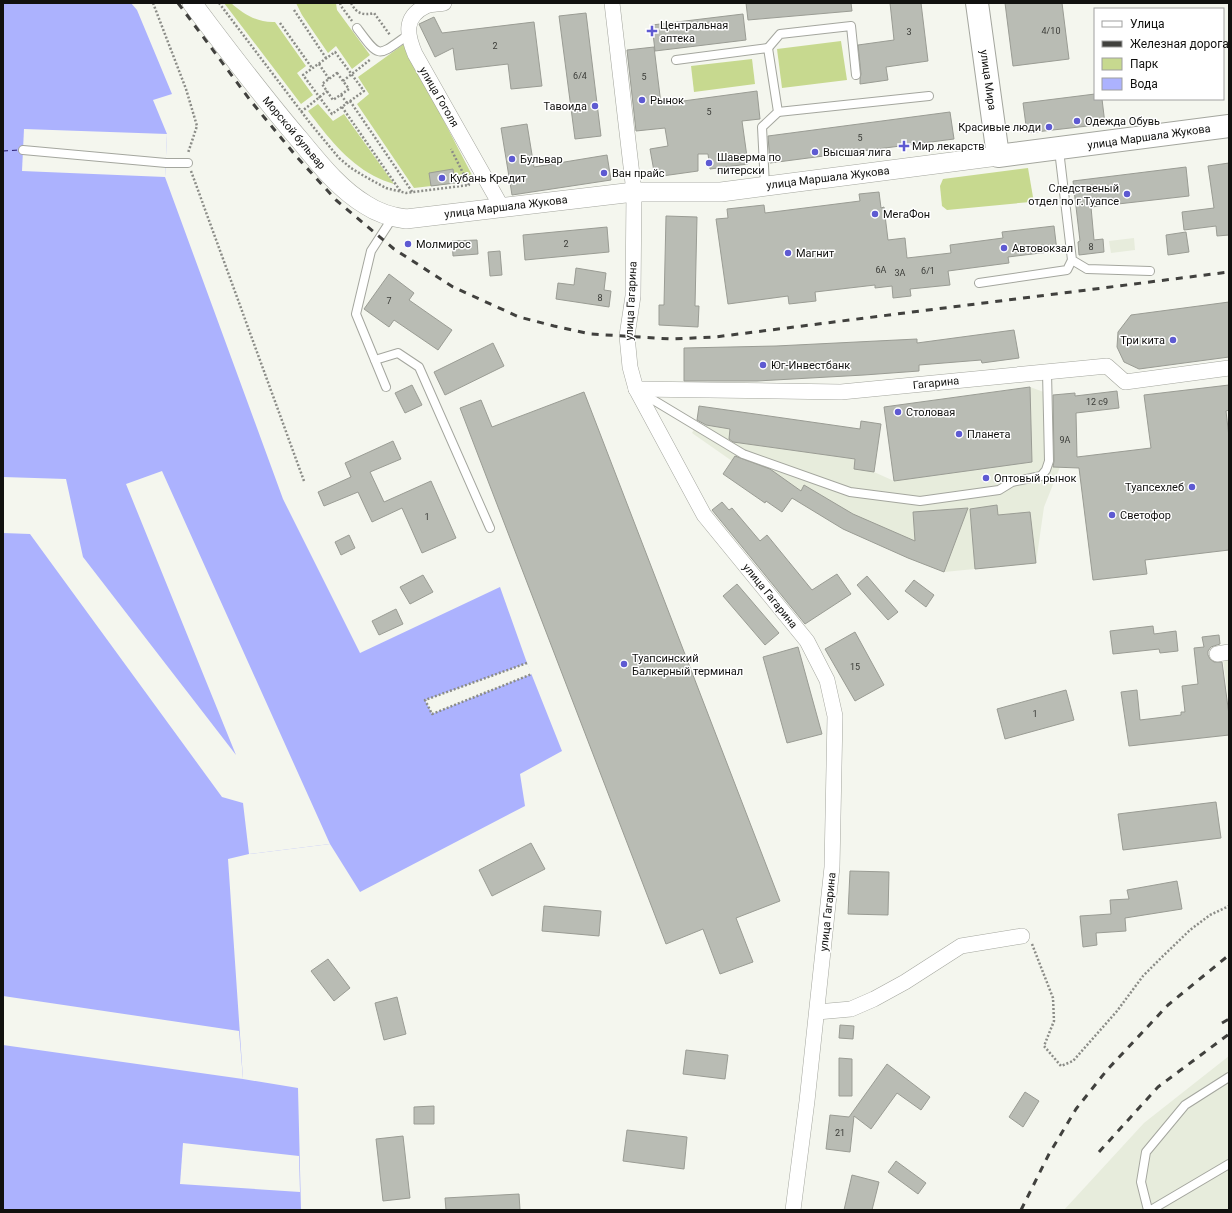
<svg xmlns="http://www.w3.org/2000/svg" width="1232" height="1213" font-family="Roboto,sans-serif">
<style>
.built{fill:#e7ecdc}
.green{fill:#c7d98f}
.water{fill:#acb2fe}
.pier{fill:#f4f6ee}
.lines{fill:none;stroke-linecap:round;stroke-linejoin:round}
.ferry{stroke:#25196e;stroke-width:1;stroke-dasharray:5 4;stroke-linecap:butt}
.building{fill:#b9bcb4;stroke:#9a9c94}
.service-casing{stroke:#a4a69e;stroke-width:10}
.minor-casing{stroke:#a4a69e;stroke-width:16}
.tertiary-casing{stroke:#a4a69e;stroke-width:20}
.secondary-casing{stroke:#a4a69e;stroke-width:24}
.path{stroke:#8b8c87;stroke-width:2.5;stroke-dasharray:2 2;stroke-linecap:butt}
.service{stroke:#fff;stroke-width:8}
.minor{stroke:#fff;stroke-width:15}
.tertiary{stroke:#fff;stroke-width:19}
.secondary{stroke:#fff;stroke-width:22}
.rail{stroke:#41413e;stroke-width:3;stroke-dasharray:7 7;stroke-linecap:butt}
.poi-dot{fill:#5e5ad2;stroke:#fff;stroke-width:1.5}
.labels{text-anchor:middle;dominant-baseline:central;stroke-width:3;stroke-linejoin:round;paint-order:stroke}
.number-label{font-size:9px;fill:#3b3c38}
.poi-label{font-size:11px;fill:#11110f;stroke:#fff;text-anchor:start}
.street-label{font-size:11px;fill:#11110f;stroke:#fff}
</style>
<rect width="100%" height="100%" fill="#f4f6ee"/>
<g class="built">
<polygon points="1134,238 1135,250 1111,253 1109,241"/>
<polygon points="1030,387 1052,395 1053,467 1060,467 1044,507 1036,563 944,572 908,558 795,500 790,499 732,461 692,433 697,424 730,429 729,441 855,459 874,472 894,481 1032,462"/>
<polygon points="1229,659 1229,704 1223,660"/>
<polygon points="1229,1056 1229,1210 1064,1210 1144,1123"/>
</g>
<g class="green">
<path d="M224 3H231C243 14 258 23 275 22L306 66 297 73 313 95 301 104Z"/>
<polygon points="296,3 336,3 337,10 370,55 352,69 336,46 328,53 302,15"/>
<polygon points="841,41 847,80 782,88 777,49"/>
<polygon points="404,44 473,177 474,181 414,188 357,104 369,94 358,77"/>
<polygon points="752,59 755,84 694,92 691,66"/>
<path d="M318 104 333 121 344 114 394 184C387 182 380 179 374 176 346 161 327 136 308 111Z"/>
<polygon points="1028,168 1033,197 1030,202 947,210 942,206 940,186 943,179"/>
</g>
<polygon class="water" points="3,3 131,3 137,10 172,94 153,100 167,134 165,177 283,499 360,653 500,587 527,663 562,751 520,774 525,806 360,892 330,844 249,854 228,859 243,1079 298,1088 301,1210 3,1210"/>
<g class="pier">
<polygon points="24,129 167,134 165,177 22,171"/>
<polygon points="162,471 330,844 249,854 243,803 222,797 30,534 3,533 3,477 66,479 83,557 236,755 126,484"/>
<polygon points="527,663 532,674 432,714 425,700"/>
<polygon points="3,996 239,1031 243,1079 3,1045"/>
<polygon points="183,1143 299,1156 300,1192 180,1184"/>
</g>
<g class="lines">
<polyline class="ferry" points="3,151 19,150"/>
</g>
<g class="building">
<polygon points="746,3 851,3 852,11 748,20"/>
<polygon points="890,3 921,3 928,61 886,67 888,80 860,84 860,79 861,74 858,45 894,40"/>
<polygon points="1005,3 1062,3 1069,59 1013,66"/>
<polygon points="586,13 601,136 575,139 559,16"/>
<polygon points="743,14 746,40 655,51 652,25"/>
<polygon points="434,17 442,33 534,22 542,86 511,89 508,64 456,70 453,48 435,57 419,24"/>
<polygon points="654,47 661,104 757,91 760,119 742,121 748,164 710,169 708,154 698,154 698,171 655,177 650,149 668,146 665,128 636,131 627,50"/>
<polygon points="1095,94 1095,99 1102,99 1105,124 1027,133 1023,103"/>
<polygon points="950,112 954,139 770,163 768,136"/>
<polygon points="527,124 534,167 607,155 611,180 512,195 501,128"/>
<polygon points="1229,163 1229,235 1217,236 1216,226 1184,230 1182,212 1214,208 1208,166"/>
<polygon points="1186,167 1189,196 1091,207 1094,240 1103,239 1104,252 1079,255 1078,242 1080,241 1073,181"/>
<polygon points="453,169 455,183 431,186 429,173"/>
<polygon points="879,192 881,208 884,207 888,240 905,238 907,258 951,253 950,245 1003,238 1002,232 1054,226 1057,251 1008,257 1009,263 948,271 950,285 910,289 911,296 893,298 892,286 875,288 875,285 815,292 816,301 789,304 788,296 728,304 716,219 728,218 727,209 764,205 765,213 860,201 859,194"/>
<polygon points="666,216 697,217 695,306 699,306 698,327 659,325 659,305 664,305"/>
<polygon points="607,227 609,252 525,260 523,235"/>
<polygon points="1186,232 1189,252 1168,255 1166,235"/>
<polygon points="477,240 478,254 453,256 452,241"/>
<polygon points="500,251 502,275 490,276 488,252"/>
<polygon points="576,268 606,273 604,290 611,291 609,307 556,299 558,283 574,285"/>
<polygon points="389,274 414,293 409,300 452,330 438,350 394,320 389,327 364,309"/>
<polygon points="1229,302 1229,357 1139,369 1124,362 1117,347 1118,332 1131,315"/>
<polygon points="1014,330 1019,358 982,363 981,360 919,365 919,371 864,375 757,381 684,381 684,348 776,346 917,339 917,343"/>
<polygon points="493,343 504,366 445,395 434,372"/>
<polygon points="412,385 422,405 405,413 395,393"/>
<polygon points="1229,385 1229,410 1226,411 1229,437 1229,550 1145,560 1147,574 1093,580 1079,468 1053,467 1054,461 1053,395 1075,393 1075,396 1117,391 1119,408 1076,413 1077,457 1151,448 1144,395"/>
<polygon points="1030,387 1032,462 894,481 884,407"/>
<polygon points="584,392 780,901 736,918 753,962 720,974 703,929 666,944 460,408 481,400 492,427"/>
<polygon points="699,406 860,429 861,421 881,424 874,472 854,469 855,459 733,442 729,439 730,429 706,425 697,420"/>
<polygon points="393,441 401,459 370,472 384,502 431,481 456,538 422,553 402,508 372,522 358,492 324,506 318,492 351,477 345,463"/>
<polygon points="735,456 770,469 801,491 804,485 853,514 915,541 913,512 968,508 944,572 908,558 843,529 792,498 782,512 766,501 765,503 723,474"/>
<polygon points="722,502 729,510 732,508 760,541 767,535 812,590 837,574 851,594 805,624 712,510"/>
<polygon points="997,505 998,515 1030,512 1036,563 975,569 970,509"/>
<polygon points="349,535 355,548 341,555 335,542"/>
<polygon points="423,575 433,592 410,604 400,587"/>
<polygon points="867,576 898,612 888,620 857,585"/>
<polygon points="914,580 934,595 926,607 905,591"/>
<polygon points="737,584 779,633 765,645 723,596"/>
<polygon points="396,609 403,624 379,635 372,621"/>
<polygon points="1153,626 1154,634 1176,631 1178,651 1160,653 1159,649 1113,654 1110,631"/>
<polygon points="855,632 884,685 855,701 825,649"/>
<polygon points="1219,635 1220,644 1211,647 1208,651 1208,655 1210,659 1214,662 1222,662 1229,715 1229,735 1129,746 1121,692 1137,690 1140,720 1181,715 1181,712 1185,712 1182,686 1198,684 1194,648 1204,647 1202,637"/>
<polygon points="798,647 822,734 787,743 763,657"/>
<polygon points="1066,690 1074,720 1005,739 997,709"/>
<polygon points="1216,802 1221,838 1123,850 1118,814"/>
<polygon points="531,843 545,869 492,896 479,870"/>
<polygon points="850,871 889,872 888,915 848,914"/>
<polygon points="1177,881 1182,909 1125,918 1126,931 1096,933 1097,945 1083,947 1080,916 1111,914 1110,900 1129,899 1127,890"/>
<polygon points="544,906 601,911 599,936 542,931"/>
<polygon points="328,959 350,988 334,1001 311,971"/>
<polygon points="397,997 406,1034 384,1040 375,1003"/>
<polygon points="840,1025 854,1026 853,1039 839,1038"/>
<polygon points="686,1050 728,1055 725,1079 683,1074"/>
<polygon points="839,1058 852,1059 852,1096 839,1096"/>
<polygon points="887,1064 930,1097 921,1110 897,1093 871,1129 854,1116 850,1152 826,1149 830,1115 849,1117"/>
<polygon points="1025,1092 1039,1101 1023,1127 1009,1117"/>
<polygon points="434,1106 434,1124 414,1124 414,1107"/>
<polygon points="627,1130 687,1137 684,1169 623,1161"/>
<polygon points="403,1136 410,1198 383,1201 376,1139"/>
<polygon points="896,1161 926,1183 918,1194 888,1172"/>
<polygon points="852,1175 879,1182 872,1210 844,1210"/>
<polygon points="519,1194 520,1210 446,1210 445,1198"/>
</g>
<g class="lines">
<g class="service-casing">
<g id="service">
<path d="M357 28C380 59 377 57 408 35"/>
<polyline points="768,48 780,34 851,26 856,75"/>
<polyline points="676,60 768,48 778,112 762,127 765,186"/>
<polyline points="778,112 929,96"/>
<polyline points="23,150 166,163 188,163"/>
<polyline points="1059,150 1072,260 1087,269 1150,271"/>
<polyline points="979,283 1067,270 1072,260"/>
<polyline points="375,360 398,353 419,367 490,528"/>
<polyline points="386,387 356,314 371,251 393,217"/>
<polyline points="640,392 743,454 850,492 920,501 999,490 1012,482 1041,476 1046,470 1049,461 1047,372"/>
<polyline points="1148,1210 1141,1182 1146,1152 1185,1105 1229,1077"/>
<polyline points="1151,1210 1229,1164"/>
</g>
</g>
<g class="minor-casing">
<g id="minor">
<path d="M444 3C438 4 431 4 426 6 403 17 407 35 415 54L501 206"/>
<polyline points="612,3 634,192 633,296 627,336 630,367 636,389 704,515 807,641 827,680 835,716 832,867 807,1101 793,1210"/>
<polyline points="636,389 841,392 1107,366 1125,382 1229,368"/>
<polyline points="1217,654 1229,652"/>
<polyline points="817,1012 851,1009 874,999 905,982 961,946 1022,936"/>
</g>
</g>
<g class="tertiary-casing">
<path id="tertiary" d="M192 3C227 49 261 95 299 139 319 163 339 189 366 205 378 213 391 217 406 219L634 192H721L998 156"/>
</g>
<g class="secondary-casing">
<polyline id="secondary" points="977,3 998,156 1229,126"/>
</g>
<g class="path">
<polyline points="153,3 186,89 197,126 188,153"/>
<polyline points="219,3 310,123 339,158 351,168 364,176 386,188 406,193 469,185 451,149"/>
<polyline points="340,3 341,6 352,21"/>
<path d="M351 3C356 13 363 16 374 13L390 35"/>
<polyline points="294,10 326,58"/>
<polyline points="280,23 312,68"/>
<polygon points="335,52 364,91 332,114 303,75"/>
<polyline points="319,64 329,79"/>
<polygon points="337,73 349,89 333,100 322,84"/>
<polyline points="343,81 371,59"/>
<polyline points="341,95 347,103"/>
<polyline points="350,101 413,193"/>
<polyline points="342,107 401,192"/>
<polyline points="301,112 327,91"/>
<polyline points="191,171 304,481"/>
<polyline points="527,663 425,700 432,714 532,674"/>
<polyline points="1032,944 1053,998 1054,1021 1044,1046 1061,1066 1073,1061 1117,1011 1143,976 1162,957 1190,930 1210,915 1229,906"/>
</g>
<use href="#service" class="service"/>
<use href="#minor" class="minor"/>
<use href="#tertiary" class="tertiary"/>
<use href="#secondary" class="secondary"/>
<g class="rail">
<polyline points="178,3 250,100 296,156 336,200 394,249 453,287 519,317 554,326 591,334 671,339 715,337 1229,272"/>
<polyline points="1222,1023 1229,1019"/>
<polyline points="1099,1152 1158,1087 1229,1034"/>
<polyline points="1021,1210 1049,1154 1076,1109 1107,1070 1168,1005 1229,955"/>
</g>
</g>
<g class="poi-dot">
<path d="M650 25h4v4h4v4h-4v4h-4v-4h-4v-4h4z"/>
<circle cx="642" cy="100" r="4"/>
<circle cx="595" cy="106" r="4"/>
<circle cx="1077" cy="121" r="4"/>
<circle cx="1049" cy="127" r="4"/>
<path d="M902 140h4v4h4v4h-4v4h-4v-4h-4v-4h4z"/>
<circle cx="815" cy="152" r="4"/>
<circle cx="512" cy="159" r="4"/>
<circle cx="709" cy="163" r="4"/>
<circle cx="604" cy="173" r="4"/>
<circle cx="442" cy="178" r="4"/>
<circle cx="1127" cy="194" r="4"/>
<circle cx="875" cy="214" r="4"/>
<circle cx="408" cy="244" r="4"/>
<circle cx="1004" cy="248" r="4"/>
<circle cx="788" cy="253" r="4"/>
<circle cx="1173" cy="340" r="4"/>
<circle cx="763" cy="365" r="4"/>
<circle cx="898" cy="412" r="4"/>
<circle cx="959" cy="434" r="4"/>
<circle cx="986" cy="478" r="4"/>
<circle cx="1192" cy="487" r="4"/>
<circle cx="1112" cy="515" r="4"/>
<circle cx="624" cy="664" r="4"/>
</g>
<g class="labels">
<g class="number-label">
<text x="1051" y="31">4/10</text>
<text x="909" y="32">3</text>
<text x="495" y="46">2</text>
<text x="580" y="76">6/4</text>
<text x="644" y="77">5</text>
<text x="709" y="112">5</text>
<text x="860" y="138">5</text>
<text x="566" y="244">2</text>
<text x="1091" y="247">8</text>
<text x="881" y="270">6А</text>
<text x="928" y="271">6/1</text>
<text x="900" y="273">3А</text>
<text x="600" y="298">8</text>
<text x="389" y="301">7</text>
<text x="1097" y="402">12 с9</text>
<text x="1065" y="440">9А</text>
<text x="427" y="517">1</text>
<text x="855" y="667">15</text>
<text x="1035" y="714">1</text>
<text x="840" y="1133">21</text>
</g>
<g class="poi-label">
<text x="660" y="25">Центральная<tspan x="660" dy="13">аптека</tspan></text>
<text x="650" y="100">Рынок</text>
<text x="587" y="106" text-anchor="end">Тавоида</text>
<text x="1085" y="121">Одежда Обувь</text>
<text x="1041" y="127" text-anchor="end">Красивые люди</text>
<text x="912" y="146">Мир лекарств</text>
<text x="823" y="152">Высшая лига</text>
<text x="717" y="157">Шаверма по<tspan x="717" dy="13">питерски</tspan></text>
<text x="520" y="159">Бульвар</text>
<text x="612" y="173">Ван прайс</text>
<text x="450" y="178">Кубань Кредит</text>
<text x="1119" y="188" text-anchor="end">Следственый<tspan x="1119" dy="13">отдел по г.Туапсе</tspan></text>
<text x="883" y="214">МегаФон</text>
<text x="416" y="244">Молмирос</text>
<text x="1012" y="248">Автовокзал</text>
<text x="796" y="253">Магнит</text>
<text x="1165" y="340" text-anchor="end">Три кита</text>
<text x="771" y="365">Юг-Инвестбанк</text>
<text x="906" y="412">Столовая</text>
<text x="967" y="434">Планета</text>
<text x="994" y="478">Оптовый рынок</text>
<text x="1184" y="487" text-anchor="end">Туапсехлеб</text>
<text x="1120" y="515">Светофор</text>
<text x="632" y="658">Туапсинский<tspan x="632" dy="13">Балкерный терминал</tspan></text>
</g>
<g class="street-label">
<text transform="translate(988 80) rotate(82)">улица Мира</text>
<text transform="translate(439 97) rotate(60)">улица Гоголя</text>
<text transform="translate(294 133) rotate(50)">Морской бульвар</text>
<text transform="translate(1149 137) rotate(-8)">улица Маршала Жукова</text>
<text transform="translate(828 178) rotate(-7)">улица Маршала Жукова</text>
<text transform="translate(506 207) rotate(-7)">улица Маршала Жукова</text>
<text transform="translate(631 301) rotate(-87)">улица Гагарина</text>
<text transform="translate(936 383) rotate(-6)">Гагарина</text>
<text transform="translate(770 596) rotate(51)">улица Гагарина</text>
<text transform="translate(828 912) rotate(-84)">улица Гагарина</text>
</g>
</g>
<rect width="1232" height="1213" fill="none" stroke="#11110f" stroke-width="8"/>
<rect x="1094" y="8" width="130" height="92" fill="#ffffff" stroke="#a0a09f"/>
<rect x="1102" y="21" width="20" height="6" fill="#ffffff" stroke="#a0a09f"/>
<text x="1130" y="28" font-size="12" fill="#11110f">Улица</text>
<rect x="1102" y="41" width="20" height="6" fill="#41413e" stroke="#a0a09f"/>
<text x="1130" y="48" font-size="12" fill="#11110f">Железная дорога</text>
<rect x="1102" y="58" width="20" height="12" fill="#c7d98f" stroke="#a0a09f"/>
<text x="1130" y="68" font-size="12" fill="#11110f">Парк</text>
<rect x="1102" y="78" width="20" height="12" fill="#acb2fe" stroke="#a0a09f"/>
<text x="1130" y="88" font-size="12" fill="#11110f">Вода</text>
</svg>
